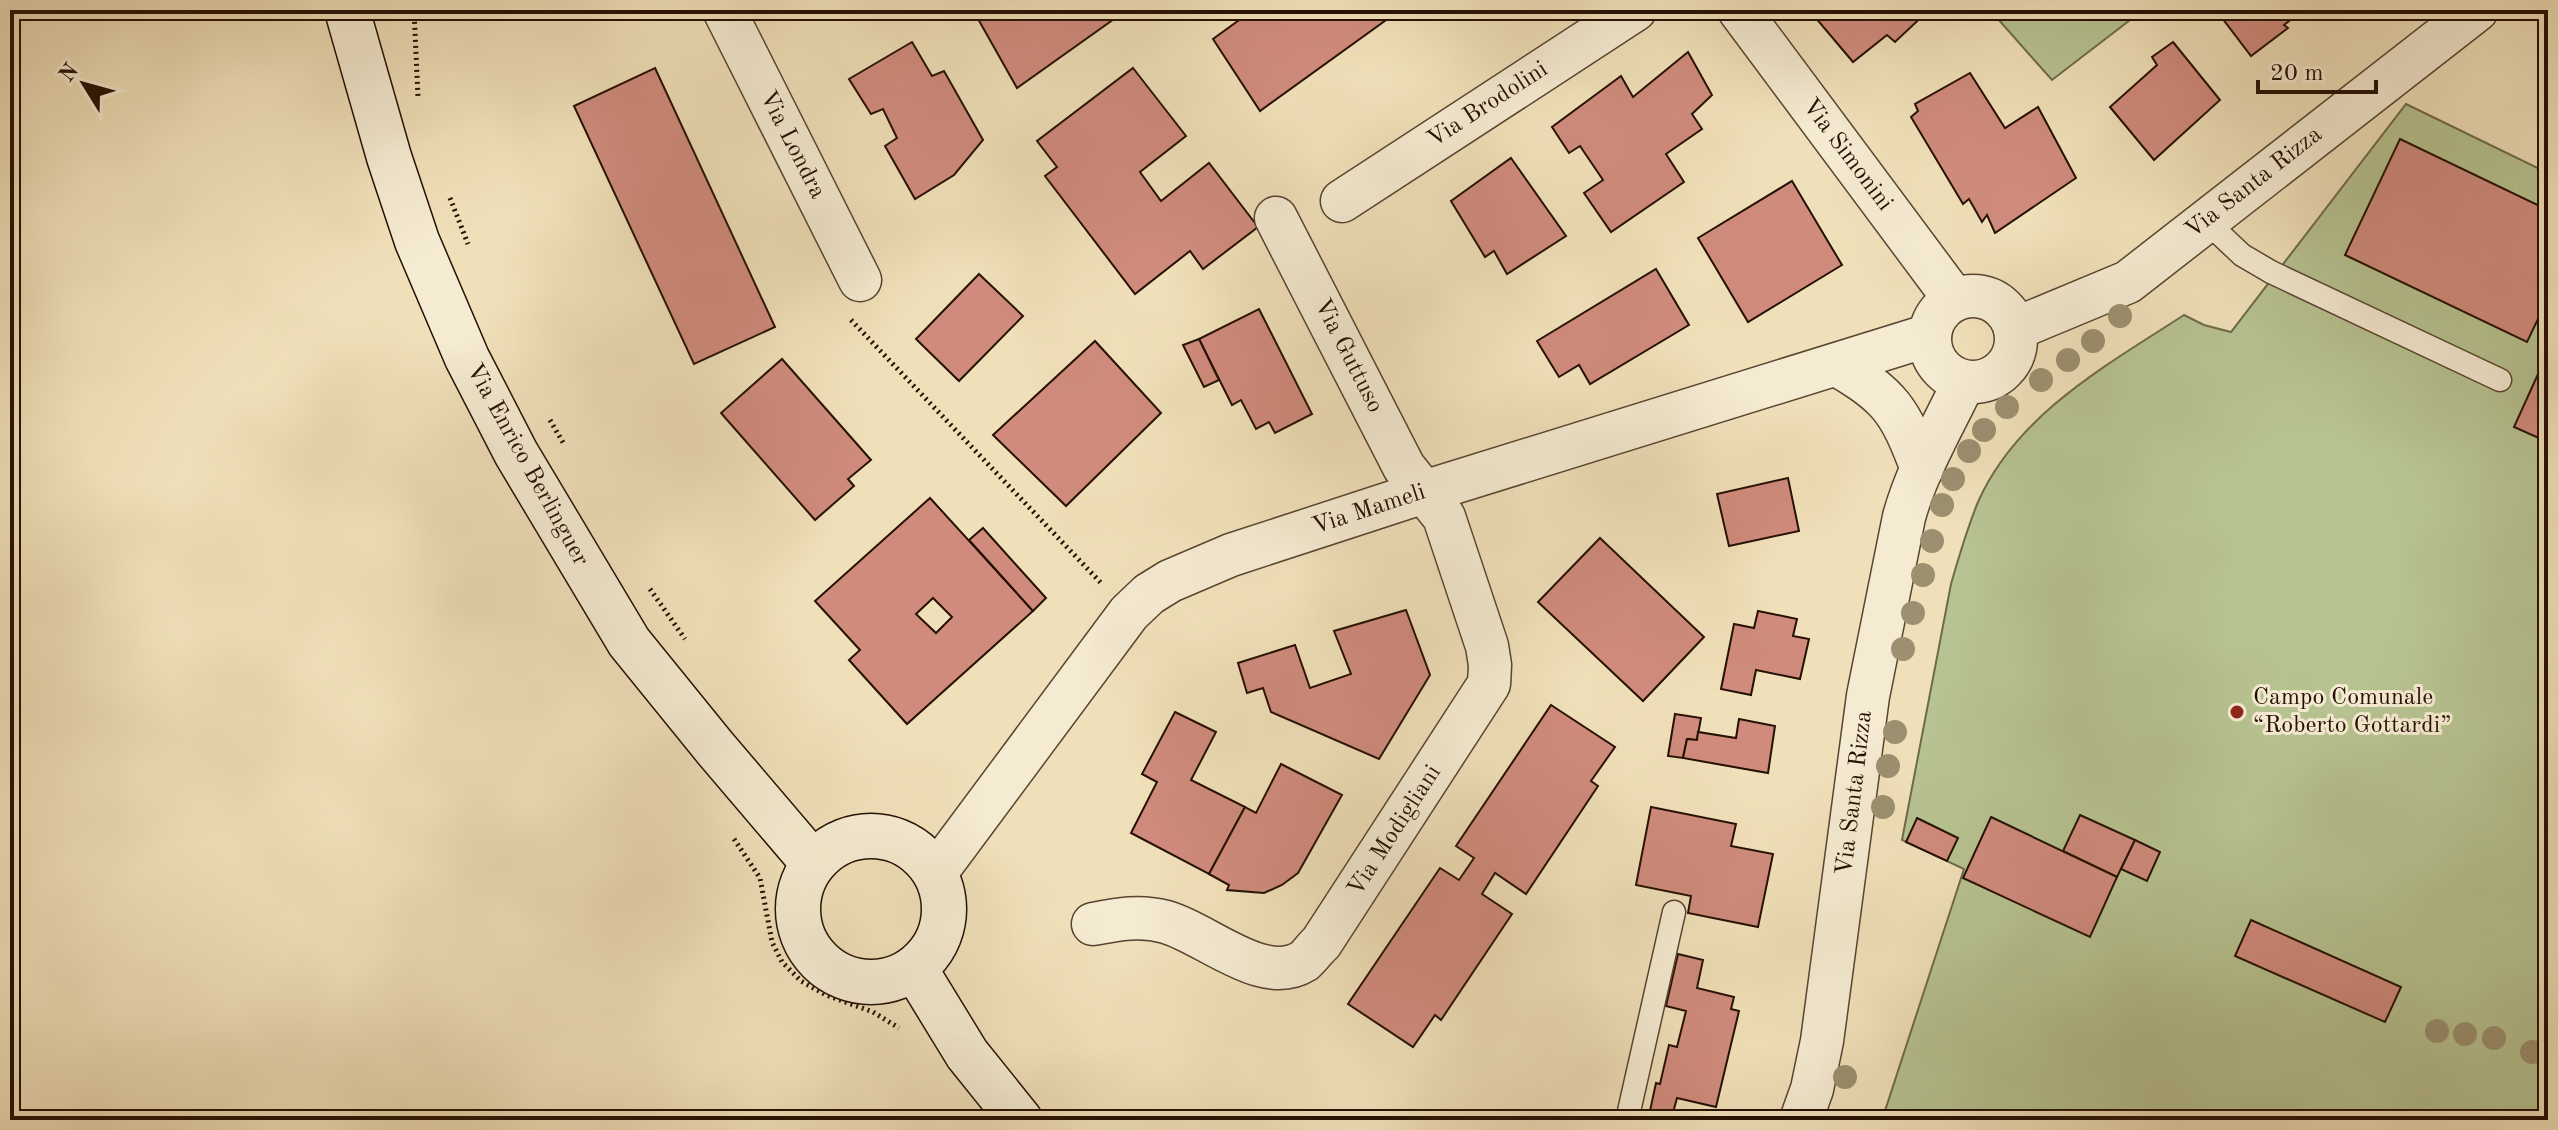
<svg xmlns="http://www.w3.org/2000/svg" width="2558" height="1130" font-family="'Old Standard TT',serif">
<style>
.green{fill:#b7c391;stroke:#6e6a4a;stroke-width:2}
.building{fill:#d08b7d;stroke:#251004;stroke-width:2;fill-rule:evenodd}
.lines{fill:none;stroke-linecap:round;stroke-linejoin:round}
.lane-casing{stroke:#584431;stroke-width:25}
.street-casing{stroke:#584431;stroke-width:45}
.secondary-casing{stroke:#251004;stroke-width:47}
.path{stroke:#251004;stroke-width:5;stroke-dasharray:2 4;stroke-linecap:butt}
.lane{stroke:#f5ebd2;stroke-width:22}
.street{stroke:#f5ebd2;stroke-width:42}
.secondary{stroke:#f5ebd2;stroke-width:44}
.tree{fill:#9c9070}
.poi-dot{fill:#8f2418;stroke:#f5ebd2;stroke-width:3}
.labels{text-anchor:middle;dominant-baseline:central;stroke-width:6;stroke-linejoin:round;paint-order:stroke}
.street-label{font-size:24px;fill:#251004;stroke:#f5ebd2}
.poi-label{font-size:24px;fill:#251004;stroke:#f5ebd2;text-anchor:start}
</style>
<rect width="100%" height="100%" fill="#f0e0b9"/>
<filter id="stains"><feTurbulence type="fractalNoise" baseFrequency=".0025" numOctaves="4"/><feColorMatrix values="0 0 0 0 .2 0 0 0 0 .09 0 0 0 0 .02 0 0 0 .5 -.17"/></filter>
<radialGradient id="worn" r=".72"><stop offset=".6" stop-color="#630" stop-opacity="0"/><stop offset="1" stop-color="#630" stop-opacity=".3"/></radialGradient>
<g class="green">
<polygon points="1990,10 2143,10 2052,80"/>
<path d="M2406 104 2548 173V1120H1882L1964 869 1902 840 1951 584C1959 556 1967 529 1978 502 2017 414 2107 365 2184 315L2204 325 2231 332Z"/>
</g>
<g class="building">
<polygon points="973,10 1132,10 1124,12 1017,88"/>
<polygon points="1253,10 1400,10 1260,111 1213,39"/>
<polygon points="1809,10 1929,10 1895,42 1887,35 1853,62"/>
<polygon points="2216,10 2303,10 2284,25 2288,28 2251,56"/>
<polygon points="912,42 932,76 944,71 983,140 954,175 915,199 885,146 897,138 883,109 871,114 849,79"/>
<polygon points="2173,42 2220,100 2154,160 2110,107 2157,65 2152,57"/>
<polygon points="1688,52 1712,95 1692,114 1702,129 1666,154 1684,182 1611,232 1584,193 1603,180 1580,146 1569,153 1552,127 1621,76 1633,97"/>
<polygon points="655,68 775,327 694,364 574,106"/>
<polygon points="1133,68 1186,136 1140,172 1161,201 1209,163 1258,227 1203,269 1190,251 1135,294 1045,176 1057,167 1037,141"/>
<polygon points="1970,73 2005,128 2038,107 2076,178 1995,233 1987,215 1982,222 1969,199 1963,204 1911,117 1918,111 1915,104"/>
<polygon points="2400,139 2548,210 2548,298 2527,342 2345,255"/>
<polygon points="1511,158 1566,236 1507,274 1494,251 1485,257 1451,201"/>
<polygon points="1792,181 1842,265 1748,322 1698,238"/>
<polygon points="1656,269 1689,325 1590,384 1579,365 1559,377 1537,341"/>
<polygon points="979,274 1023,316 959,381 916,339"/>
<polygon points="1259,309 1312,414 1275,433 1269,422 1256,429 1241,400 1232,405 1199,339"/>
<polygon points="1199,339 1219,380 1204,387 1183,345"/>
<polygon points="1095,341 1161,413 1066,506 993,435"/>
<polygon points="2548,352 2548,442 2514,427"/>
<polygon points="782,359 871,460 848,479 854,486 815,520 721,413"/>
<polygon points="1788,478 1799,531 1729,546 1717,494"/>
<path d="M930 498 1033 611 907 724 849 660 860 650 815 601ZM933 598 952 617 936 633 916 614Z"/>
<polygon points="983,528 1046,598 1033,611 969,540"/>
<polygon points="1600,538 1704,637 1643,701 1538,602"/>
<polygon points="1406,610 1430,675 1379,759 1271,712 1263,688 1247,693 1238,663 1295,645 1310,688 1351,674 1334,631"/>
<polygon points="1758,611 1797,619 1793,636 1809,639 1800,679 1756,670 1751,695 1721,689 1734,624 1754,628"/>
<polygon points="1551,705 1615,747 1591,781 1598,786 1526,894 1495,873 1482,894 1512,914 1441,1020 1435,1015 1413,1047 1348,1004 1440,868 1459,880 1474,858 1456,846"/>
<polygon points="1175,712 1216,732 1191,780 1245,807 1209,874 1131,833 1157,782 1142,774"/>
<polygon points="1675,714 1701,718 1697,740 1687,739 1683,758 1668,756"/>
<polygon points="1739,719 1775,726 1768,773 1683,758 1687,739 1697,740 1698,732 1736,738"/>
<polygon points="1281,764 1342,795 1298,873 1282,885 1264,893 1227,890 1229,885 1209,874 1245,807 1256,813"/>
<polygon points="1651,807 1736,824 1731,846 1773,854 1758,927 1688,913 1691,896 1636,885"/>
<polygon points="2080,815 2135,840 2117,877 2063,851"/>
<polygon points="1991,817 2117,877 2090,937 1963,878"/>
<polygon points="1917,818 1958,838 1947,861 1906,842"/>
<polygon points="2135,840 2160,852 2147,881 2121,869"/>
<polygon points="2251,920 2401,987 2385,1022 2235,956"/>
<polygon points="1678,954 1703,960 1697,988 1734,997 1731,1009 1739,1011 1716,1107 1677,1098 1671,1120 1648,1120 1656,1083 1660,1084 1669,1045 1677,1047 1686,1011 1666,1006"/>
</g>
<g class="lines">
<g class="lane-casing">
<g id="lane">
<polyline points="2206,221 2242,255 2271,272 2500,380"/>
<polyline points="1627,1120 1674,912"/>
</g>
</g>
<g class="street-casing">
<g id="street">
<polyline points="724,10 860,280"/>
<polyline points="1739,10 1955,300"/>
<polyline points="1342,201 1635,10"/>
<circle cx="1973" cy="339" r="43"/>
<polyline points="2015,329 2128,282 2477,10"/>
<path d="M1837 365C1891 396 1900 411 1922 469"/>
<polyline points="935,874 1129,613 1149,594 1170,581 1231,555 1424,492 1930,335"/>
<path d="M1093 924C1118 919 1141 915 1166 922 1206 933 1263 987 1304 961 1310 956 1315 948 1321 943L1489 684 1490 665 1487 646 1444 517 1404 467 1276 218"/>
<path d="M1801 1120 1812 1089 1822 1041 1868 696 1904 517C1917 470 1943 426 1964 382"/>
</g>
</g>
<g class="secondary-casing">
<g id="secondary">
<polyline points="347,10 389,157 417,241 467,358 516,453 629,642 715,748 813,863"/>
<circle cx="871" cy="909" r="73"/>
<polyline points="915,969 967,1054 1020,1120"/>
</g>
</g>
<g class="path">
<polyline points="414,10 418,97"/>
<polyline points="450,198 468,244"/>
<polyline points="851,320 1101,583"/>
<polyline points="550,420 565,446"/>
<polyline points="650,589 685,639"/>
<polyline points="734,839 760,878 772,942 782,962 801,981 826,995 873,1012 899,1028"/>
</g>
<use href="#lane" class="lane"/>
<use href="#street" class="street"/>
<use href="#secondary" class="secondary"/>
</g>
<g class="tree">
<circle cx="2120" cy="316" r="12"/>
<circle cx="2093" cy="341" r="12"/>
<circle cx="2068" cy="360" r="12"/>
<circle cx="2041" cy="380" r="12"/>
<circle cx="2007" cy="407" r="12"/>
<circle cx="1984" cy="430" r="12"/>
<circle cx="1969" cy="451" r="12"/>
<circle cx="1953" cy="479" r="12"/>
<circle cx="1942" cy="505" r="12"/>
<circle cx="1932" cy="541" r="12"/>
<circle cx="1923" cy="575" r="12"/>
<circle cx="1913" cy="613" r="12"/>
<circle cx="1903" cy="649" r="12"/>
<circle cx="1895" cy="732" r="12"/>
<circle cx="1888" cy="766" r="12"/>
<circle cx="1883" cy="807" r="12"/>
<circle cx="2437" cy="1031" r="12"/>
<circle cx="2465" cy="1034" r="12"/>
<circle cx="2494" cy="1038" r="12"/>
<circle cx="2532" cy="1052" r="12"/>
<circle cx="1845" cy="1077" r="12"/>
</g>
<circle class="poi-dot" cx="2237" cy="712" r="8"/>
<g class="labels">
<g class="street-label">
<text transform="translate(1488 105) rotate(-33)">Via Brodolini</text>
<text transform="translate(792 145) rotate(63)">Via Londra</text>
<text transform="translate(1847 155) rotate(53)">Via Simonini</text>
<text transform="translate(2254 183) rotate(-38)">Via Santa Rizza</text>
<text transform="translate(1348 356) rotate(63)">Via Guttuso</text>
<text transform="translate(527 465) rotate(61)">Via Enrico Berlinguer</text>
<text transform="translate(1369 510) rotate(-18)">Via Mameli</text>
<text transform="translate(1855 793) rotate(-83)">Via Santa Rizza</text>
<text transform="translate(1395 831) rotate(-57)">Via Modigliani</text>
</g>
<g class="poi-label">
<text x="2253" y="698">Campo Comunale<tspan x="2253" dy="28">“Roberto Gottardi”</tspan></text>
</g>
</g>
<rect width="2558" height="1130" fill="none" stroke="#f0e0b9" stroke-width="40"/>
<rect x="12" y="12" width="2534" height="1106" fill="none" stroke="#251004" stroke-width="4"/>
<rect x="20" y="20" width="2518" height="1090" fill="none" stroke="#251004" stroke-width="2"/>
<g transform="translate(84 84) rotate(307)" stroke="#f5ebd2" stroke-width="6" paint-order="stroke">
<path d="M0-6L14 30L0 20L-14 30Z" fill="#251004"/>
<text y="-12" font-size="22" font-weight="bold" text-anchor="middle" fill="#251004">N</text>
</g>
<path d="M2258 80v12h118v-12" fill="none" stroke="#251004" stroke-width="4"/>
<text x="2270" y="80" font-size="24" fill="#251004" stroke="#f5ebd2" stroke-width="6" paint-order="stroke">20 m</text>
<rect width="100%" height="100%" filter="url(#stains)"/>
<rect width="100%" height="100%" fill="url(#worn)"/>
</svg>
